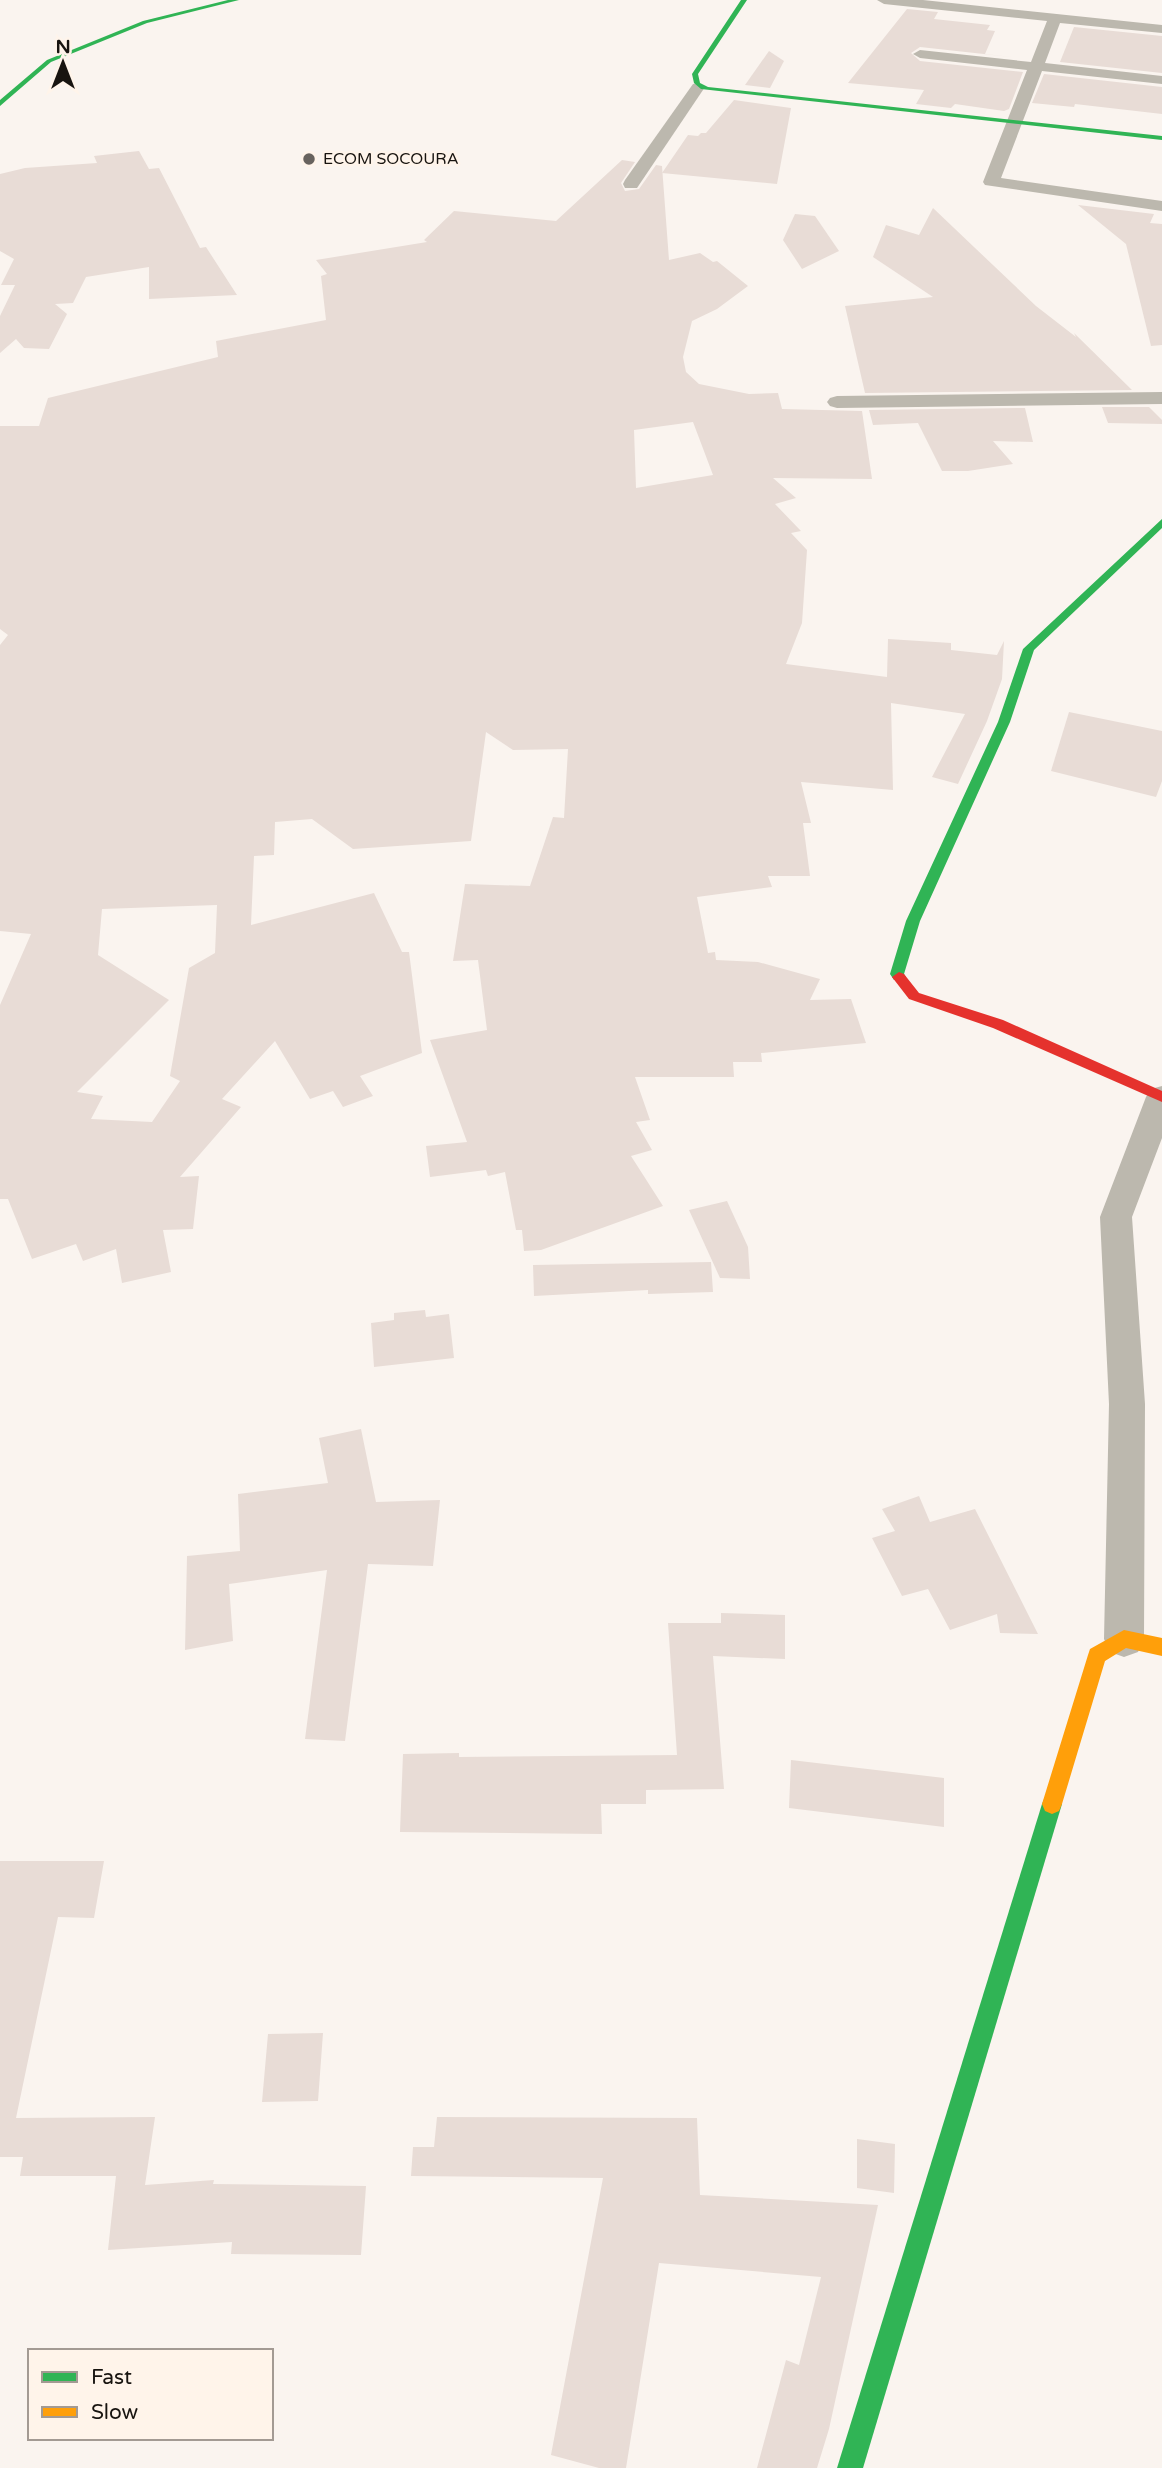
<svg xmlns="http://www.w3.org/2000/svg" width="1162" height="2468" font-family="'Varela Round',sans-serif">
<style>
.building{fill:#e8dcd6;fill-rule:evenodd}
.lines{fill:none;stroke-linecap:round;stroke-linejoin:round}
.street{fill:#bcb8ae;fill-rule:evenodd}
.fast{fill:#30b455;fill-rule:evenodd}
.slow{fill:#ff9f0a;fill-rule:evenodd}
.jam{fill:#e5322d;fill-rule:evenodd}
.poi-dot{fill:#67625e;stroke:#fff4ea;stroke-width:2.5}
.labels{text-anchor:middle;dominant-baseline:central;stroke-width:5;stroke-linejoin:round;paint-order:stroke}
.far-poi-label{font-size:16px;fill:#181410;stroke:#fff4ea;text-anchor:start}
</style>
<rect width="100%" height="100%" fill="#faf4ef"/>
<g class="building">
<polygon points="907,9 938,12 934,19 990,25 987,30 995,31 985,54 1029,59 920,47 911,53 920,61 1023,72 1009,109 1004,111 955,104 951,108 916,104 924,90 848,83"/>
<polygon points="1074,27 1162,36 1162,73 1060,62"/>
<polygon points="769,51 784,61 770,88 745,85"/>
<polygon points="1044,74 1162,87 1162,114 1075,104 1074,107 1032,103"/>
<polygon points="734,100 791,108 777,184 662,173 688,135 698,136 701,133 706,133"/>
<polygon points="139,151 149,169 159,168 200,248 206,247 237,295 149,299 149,267 86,277 73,303 55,304 67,314 49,349 24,348 16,339 0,353 0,316 15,285 1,285 14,259 0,251 0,174 25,168 97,163 94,156"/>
<path d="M622 160 635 162 621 183 625 191 639 189 656 165 662 166 669 260 700 253 713 262 717 261 748 286 717 309 692 321 683 357 686 372 699 384 749 394 778 393 782 409 862 411 872 479 773 478 796 498 775 504 801 531 791 533 807 550 802 623 786 664 887 677 888 639 951 643V650L997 655 1004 641 1002 679 987 721 958 784 932 777 965 714 891 703 893 790 801 782 811 823H803L810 876H768L772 887 697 897 708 953 715 952 716 960 758 962 820 979 810 1000 851 999 866 1043 761 1053 762 1062H733L734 1077H635L650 1120 636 1122 652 1150 631 1156 663 1206 541 1250 524 1251 522 1230H516L505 1172 488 1176 486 1170 430 1177 426 1146 467 1142 430 1040 487 1030 478 960 453 961 465 884 530 886 553 817 564 818 568 749 513 750 486 732 471 841 353 849 312 819 275 822 274 855 254 856 251 925 374 893 402 952H409L422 1053 360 1076 373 1096 343 1107 333 1091 310 1099 275 1041 222 1099 241 1107 180 1177 199 1176 193 1229 163 1230 171 1272 122 1283 116 1249 83 1261 76 1244 32 1259 8 1199H0V1005L31 934 0 931V645L8 635 0 629V426H39L48 398 218 357 216 341 326 320 321 276 327 274 316 260 427 242 424 240 454 211 556 221ZM693 422 713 475 636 488 634 430ZM217 905 215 953 189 968 170 1076 180 1081 152 1122 91 1119 103 1096 77 1092 169 1000 98 955 102 909Z"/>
<polygon points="1078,205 1154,214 1150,223 1162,224 1162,345 1151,346 1126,244"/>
<polygon points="933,208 1036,306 1076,337 1074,333 1132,390 865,393 845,306 933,297 873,257 886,225 919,235"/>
<polygon points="795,214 815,216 839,251 802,269 783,240"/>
<polygon points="1102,407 1149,407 1162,420 1162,424 1108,423"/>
<polygon points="1025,408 1033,442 993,441 1013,464 968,471 942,471 918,423 873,425 869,410"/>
<polygon points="1069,712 1162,731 1162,781 1156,797 1051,771"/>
<polygon points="727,1201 748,1247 750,1279 720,1278 689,1210"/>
<polygon points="711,1262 713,1292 648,1294 648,1290 534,1296 533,1265"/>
<polygon points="425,1310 426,1317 449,1314 454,1358 374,1367 371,1323 394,1320 394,1313"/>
<polygon points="361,1429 376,1502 440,1500 433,1566 368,1564 345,1741 305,1739 327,1570 229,1584 233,1641 185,1650 187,1556 240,1551 238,1494 328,1483 319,1438"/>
<polygon points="919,1496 930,1522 975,1509 1038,1634 1000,1633 997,1614 950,1630 928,1589 902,1596 872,1538 895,1531 882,1509"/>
<polygon points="721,1613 785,1615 785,1659 713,1656 724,1789 646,1790 646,1804 601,1804 602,1834 400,1832 403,1754 459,1753 459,1757 677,1755 668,1623 721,1623"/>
<polygon points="791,1760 944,1778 944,1827 789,1808"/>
<polygon points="0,1861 104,1861 94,1918 58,1917 16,2118 155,2117 145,2185 214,2180 213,2184 366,2186 361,2255 231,2254 232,2242 108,2250 116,2176 20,2176 23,2157 0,2157"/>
<polygon points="323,2033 318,2101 262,2102 268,2034"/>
<polygon points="437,2117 697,2118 700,2195 878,2205 829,2429 817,2468 757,2468 786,2360 799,2365 821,2277 659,2263 626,2468 599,2468 551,2455 603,2178 411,2176 413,2147 434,2147"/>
<polygon points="857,2139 895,2144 894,2193 857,2188"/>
</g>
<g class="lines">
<g class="street">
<polygon points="877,0 923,0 1162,25 1162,33 1060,23 1045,63 1162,76 1162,84 1042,71 1001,178 1162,201 1162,211 985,185 983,182 1027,70 920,58 913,54 920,50 1031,62 1047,21 884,4"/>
<polygon points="698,83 705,87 637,188 625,188 623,184 625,180 693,84"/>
<polygon points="1162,392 1162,404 837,408 830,406 827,402 830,398 837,396"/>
<polygon points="1162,1086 1162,1138 1132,1217 1145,1404 1144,1639 1138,1652 1124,1657 1110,1652 1104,1639 1109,1404 1100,1217 1146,1097 1151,1089"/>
</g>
<g class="fast">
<polygon points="228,0 239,0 147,23 51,62 0,106 0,100 47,60 143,21"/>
<polygon points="741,0 747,0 698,74 700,83 708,87 1162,136 1162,140 701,89 694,83 692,74"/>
<polygon points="1162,519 1162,528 1034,650 1010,722 920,921 904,974 906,977 904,980 894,980 890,974 906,921 998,722 1023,649"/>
<polygon points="1052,1794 1059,1797 1062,1804 863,2468 837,2468 1042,1804 1045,1797"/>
</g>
<polygon class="slow" points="1124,1630 1162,1638 1162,1656 1126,1648 1105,1661 1062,1804 1059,1811 1052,1814 1045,1811 1042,1804 1088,1655 1090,1649"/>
<polygon class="jam" points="899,972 904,974 919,993 1003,1020 1162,1091 1162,1102 993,1028 909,999 892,977"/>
</g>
<circle class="poi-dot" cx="309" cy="159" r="7"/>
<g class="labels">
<g class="far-poi-label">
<text x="323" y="159">ECOM SOCOURA</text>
</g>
</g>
<rect x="28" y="2349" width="245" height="91" fill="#fff4ea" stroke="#a39a93" stroke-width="2"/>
<rect x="42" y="2372" width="35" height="10" fill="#30b455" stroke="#a39a93" stroke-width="2"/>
<text x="91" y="2384" font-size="21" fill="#181410">Fast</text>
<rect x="42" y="2407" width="35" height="10" fill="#ff9f0a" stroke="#a39a93" stroke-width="2"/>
<text x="91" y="2419" font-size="21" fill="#181410">Slow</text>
<g transform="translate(63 63)" stroke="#fff4ea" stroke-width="5" paint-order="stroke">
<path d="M0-5L12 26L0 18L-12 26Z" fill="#181410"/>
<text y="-10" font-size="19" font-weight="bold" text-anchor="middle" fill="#181410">N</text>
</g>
</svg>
